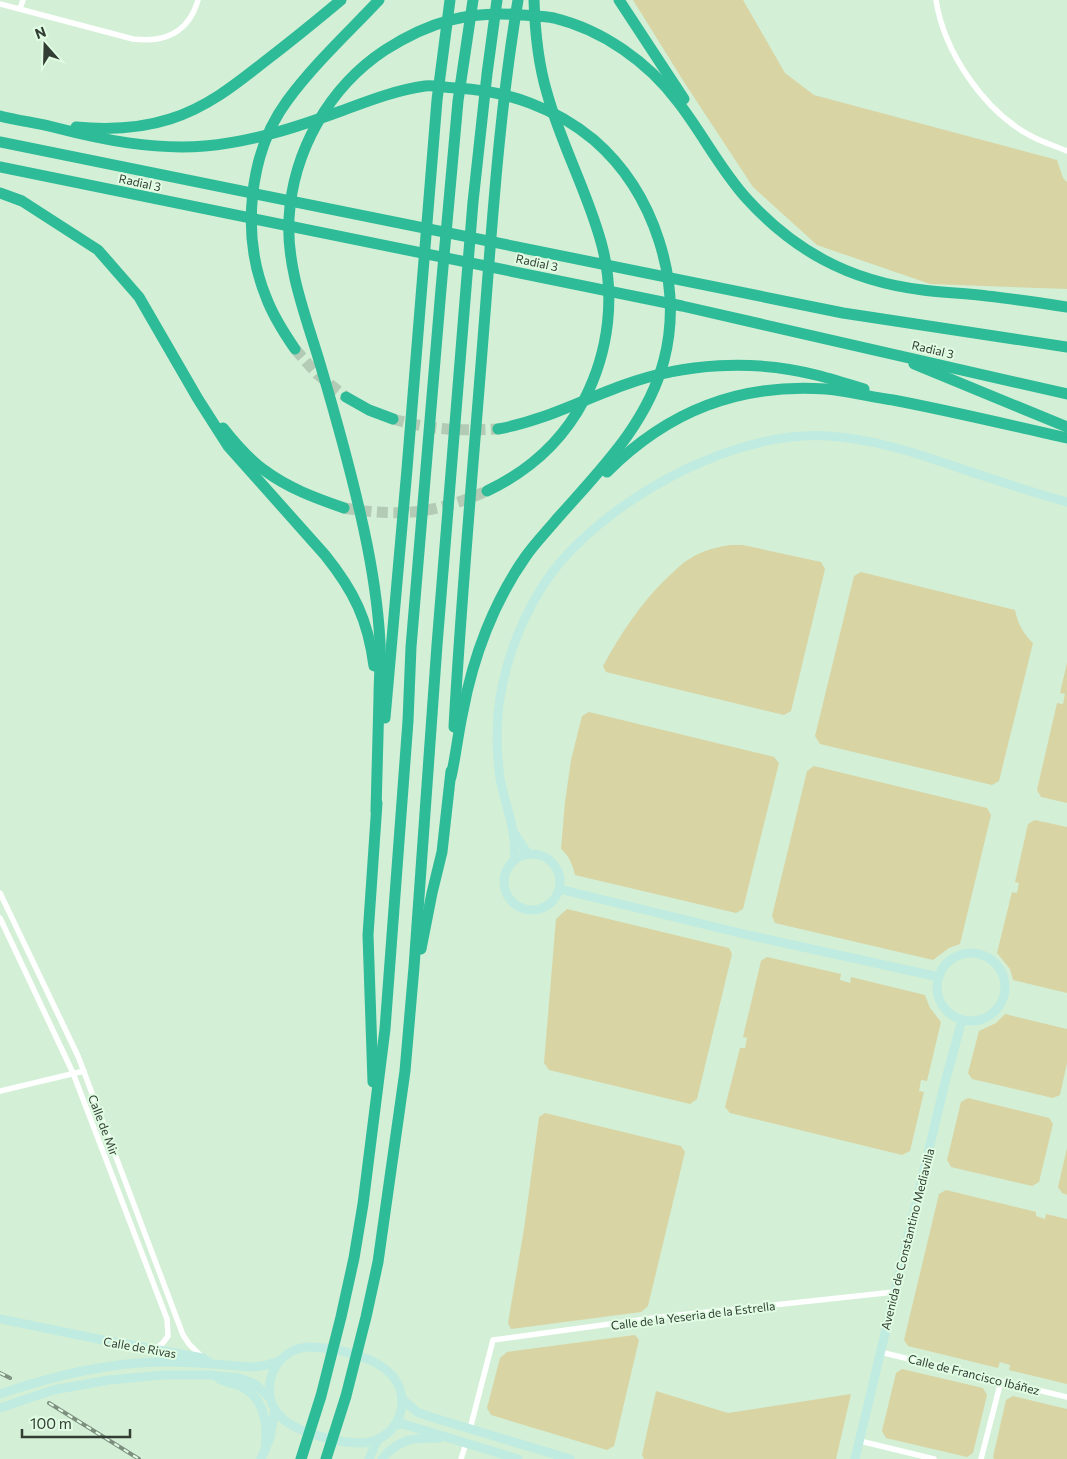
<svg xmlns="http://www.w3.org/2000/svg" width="1067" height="1459" font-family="Commissioner,sans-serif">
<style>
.green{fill:#d9d4a4}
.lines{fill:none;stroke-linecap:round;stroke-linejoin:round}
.highway-tunnel{stroke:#b3cbb5;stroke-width:11;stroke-dasharray:11 5.5;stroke-linecap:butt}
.street{stroke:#fff;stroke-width:5.5}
.secondary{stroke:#c0ebe0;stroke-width:9}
.highway{stroke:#2ebb97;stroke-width:11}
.rail-casing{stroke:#7d907f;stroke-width:4}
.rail{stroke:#e0fce3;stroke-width:2;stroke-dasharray:5.5;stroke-linecap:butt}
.labels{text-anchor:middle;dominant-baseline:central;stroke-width:4;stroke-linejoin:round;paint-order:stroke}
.street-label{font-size:12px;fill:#323d33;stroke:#e0fce3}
</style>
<rect width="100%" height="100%" fill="#d3efd6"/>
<g class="green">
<polygon points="633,0 743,0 785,73 814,95 1057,160 1063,178 1067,182 1067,289 930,284 817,245 753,187 684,82"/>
<path d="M731 545H743L821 562 825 569 791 711 784 715 606 672 603 666C621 633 642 601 670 575 677 569 683 562 691 558 703 550 717 547 731 545Z"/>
<path d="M861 572 1015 610C1018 624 1023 633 1033 643L999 781 992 785 820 744 815 736 854 576Z"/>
<polygon points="1067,663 1067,803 1041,797 1037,790 1057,703 1063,704 1065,694 1060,693"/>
<path d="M589 712 774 757 779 763 743 909 736 913 575 875C572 864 570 857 561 849L565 802 571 760 582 716Z"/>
<polygon points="814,766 987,808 991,815 960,944 949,948 933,960 775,923 772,916 807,771"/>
<polygon points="1035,820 1067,827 1067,993 1013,980 1010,969 997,953 1012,892 1017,893 1019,883 1015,882 1028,824"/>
<polygon points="567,909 729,948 732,954 697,1099 690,1104 549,1070 544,1063 556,919"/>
<polygon points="767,957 841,974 840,980 850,983 851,977 925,995 930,1008 941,1022 927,1081 921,1080 919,1091 924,1092 910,1151 902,1155 730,1113 725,1107 740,1048 745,1048 747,1038 743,1037 761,961"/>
<polygon points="1005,1014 1067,1029 1067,1063 1060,1095 1053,1098 972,1079 968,1073 979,1031 996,1023"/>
<polygon points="968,1098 1049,1118 1053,1124 1039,1182 1032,1186 951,1167 947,1160 961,1102"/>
<polygon points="545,1113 681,1146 685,1152 648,1306 641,1312 511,1329 508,1323 524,1229 539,1117"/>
<polygon points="1067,1148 1067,1195 1062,1193 1058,1187"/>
<polygon points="946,1190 1036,1212 1036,1216 1045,1219 1046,1214 1067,1219 1067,1384 1009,1370 1010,1365 1000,1362 998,1368 908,1346 904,1340 939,1194"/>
<polygon points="635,1335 639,1340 614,1446 607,1450 491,1415 487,1408 500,1358 507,1352"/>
<polygon points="902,1369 983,1388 987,1395 973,1453 967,1457 886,1438 882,1431 896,1373"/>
<polygon points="656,1391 728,1413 851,1394 836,1459 644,1459 642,1455"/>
<polygon points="1013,1396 1067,1409 1067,1459 994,1459 993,1457 1006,1400"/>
</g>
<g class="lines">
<g class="highway-tunnel">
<polyline points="295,349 317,374 346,397"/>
<path d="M393 419C432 430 458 431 498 429"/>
<path d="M344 508C400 517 434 514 487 491"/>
</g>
<g class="street">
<path d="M936 0C944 52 984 111 1031 136 1042 142 1055 146 1067 151"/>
<path d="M0 4 133 39C165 43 189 32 198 0"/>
<polyline points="20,9 23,0"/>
<polyline points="0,893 78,1056 183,1335 189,1344 202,1357"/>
<polyline points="0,918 73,1073 167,1319 168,1336 162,1344 154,1349"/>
<polyline points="0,1091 84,1071"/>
<polyline points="880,1352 1067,1397"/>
<polyline points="470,1429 493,1340 661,1317 894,1292"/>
<polyline points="860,1441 934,1459"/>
<polyline points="461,1459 466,1443"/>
<polyline points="981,1459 1001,1381"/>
</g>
<g class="secondary">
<polyline points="514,833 528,854"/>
<circle cx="532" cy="882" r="28"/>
<path d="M515 859C514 851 515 842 513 833 511 815 503 797 500 778 496 749 496 716 502 687 511 642 533 593 563 559 623 492 737 430 828 436 874 439 916 453 959 468 995 480 1031 492 1067 502"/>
<polyline points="559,889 752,936 939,977"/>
<circle cx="971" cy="987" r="34"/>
<polyline points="0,1319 103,1340 203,1358 209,1362"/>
<path d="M307 1347C332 1347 378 1356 394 1378 414 1404 394 1444 360 1443 339 1443 298 1433 282 1418 262 1400 267 1367 289 1353 294 1349 301 1348 307 1347Z"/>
<path d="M219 1379C225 1382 231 1383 238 1385 265 1396 268 1425 265 1450"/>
<path d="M0 1394C53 1376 108 1362 165 1362 194 1362 224 1365 253 1367L267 1365 279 1361"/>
<polyline points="402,1399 417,1412 431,1417 570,1459"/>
<polyline points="0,1408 53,1390 109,1380 163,1375 209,1375 239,1378 255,1384 270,1398"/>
<polyline points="395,1425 403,1424 518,1459"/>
<polyline points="261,1459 270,1438 275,1409"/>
<polyline points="369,1459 378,1439"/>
<path d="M382 1459C399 1438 414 1438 439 1438"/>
<polyline points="855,1459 945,1082 962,1020"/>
</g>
<g class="highway">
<polyline points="619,0 684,99"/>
<path d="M0 116C17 120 35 123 53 127 103 140 153 150 205 146 252 142 297 127 341 111 368 101 396 90 425 86 436 85 448 88 458 88 507 91 556 108 594 140 654 192 684 283 664 360 647 425 599 471 556 520 546 532 535 543 526 556 494 601 473 657 463 711 458 733 456 755 451 777"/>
<path d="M76 127C108 130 139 129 170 119 206 108 235 85 264 62 290 42 316 21 341 0"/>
<polyline points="0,142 843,313 1067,347"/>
<polyline points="0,167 682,306 1067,394"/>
<path d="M0 193 22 201 98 250 139 297 198 399 228 446 325 555C354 591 368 620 374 666"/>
<path d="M295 349C284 333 273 316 266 297 241 236 248 154 287 101 314 64 348 33 379 0"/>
<polyline points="914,364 1067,427"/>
<polyline points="346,397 369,410 393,419"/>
<path d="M223 428C234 442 250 460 264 470 288 488 315 498 344 508"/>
<path d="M498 429C543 421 582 400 624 385 684 363 753 359 816 375 832 379 848 384 864 389"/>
<path d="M607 472C668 411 739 383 826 389 848 391 871 397 893 400 951 411 1009 425 1067 438"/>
<path d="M487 491C529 471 562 442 584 400 609 352 616 295 601 242 587 191 561 144 547 93 538 63 535 32 534 0"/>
<polyline points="385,718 407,469 437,100 450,0"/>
<path d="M454 727C461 598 473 468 483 339 492 226 499 112 518 0"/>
<path d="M376 811C377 773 378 736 379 698 379 679 381 660 380 642 378 605 372 567 364 530 352 475 337 421 321 367 307 319 286 269 289 218 293 151 329 87 385 50 429 22 469 10 522 15 533 16 544 16 554 18 603 30 648 62 678 102 703 134 721 171 748 200 770 224 796 245 824 260 854 276 889 286 923 290 944 293 966 293 987 296 1014 299 1041 303 1067 307"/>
<polyline points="421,949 432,893 442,852 451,771"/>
<polyline points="373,1082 368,935 377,803"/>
<polyline points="301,1459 321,1396 341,1317 354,1258 363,1204 385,1029 408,721 411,647 441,289 458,101 473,0"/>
<polyline points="326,1459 346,1396 366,1317 378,1262 405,1071 414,967 437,645 473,202 487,74 497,0"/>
</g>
<g class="rail-casing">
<g id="rail">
<polyline points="0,1373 10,1378"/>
<polyline points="49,1403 139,1459"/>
</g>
</g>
<use href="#rail" class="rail"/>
</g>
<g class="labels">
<g class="street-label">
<text transform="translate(140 182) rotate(12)">Radial 3</text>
<text transform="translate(537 262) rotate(12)">Radial 3</text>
<text transform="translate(933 349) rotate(13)">Radial 3</text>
<text transform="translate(104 1125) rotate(69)">Calle de Mir</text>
<text transform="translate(907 1239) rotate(-76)">Avenida de Constantino Mediavilla</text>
<text transform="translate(693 1315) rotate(-7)">Calle de la Yeseria de la Estrella</text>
<text transform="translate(140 1347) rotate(10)">Calle de Rivas</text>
<text transform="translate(974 1374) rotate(14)">Calle de Francisco Ibáñez</text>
</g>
</g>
<g transform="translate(45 45) rotate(340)" stroke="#e0fce3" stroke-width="4" paint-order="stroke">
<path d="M0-4L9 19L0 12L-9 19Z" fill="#323d33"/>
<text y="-8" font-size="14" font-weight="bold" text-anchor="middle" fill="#323d33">N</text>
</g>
<path d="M22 1429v8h108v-8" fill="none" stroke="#323d33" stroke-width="2.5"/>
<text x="30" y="1429" font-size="15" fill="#323d33" stroke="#e0fce3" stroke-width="4" paint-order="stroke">100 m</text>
</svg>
